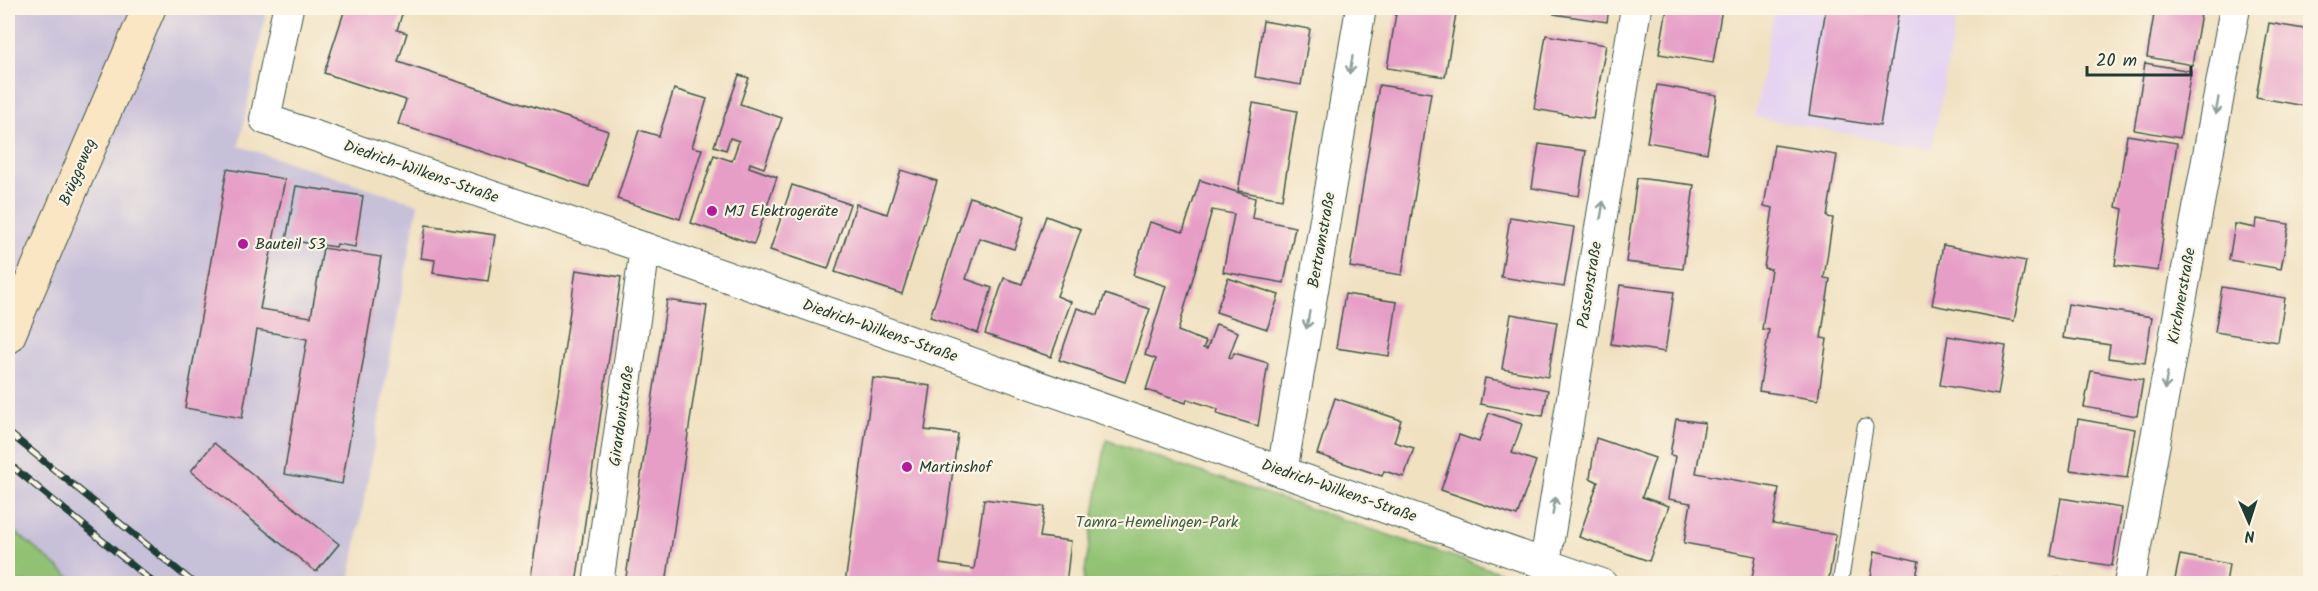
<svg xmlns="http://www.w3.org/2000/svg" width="2318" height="591" font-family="Kalam,sans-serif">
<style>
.built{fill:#e5d3f1}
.industrial{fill:#c7c0d9}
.green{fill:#91c273;stroke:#588054;stroke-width:1.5}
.building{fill:#e69ec7}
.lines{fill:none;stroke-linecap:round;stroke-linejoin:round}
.lane-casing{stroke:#3e5649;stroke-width:17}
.street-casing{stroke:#3e5649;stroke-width:32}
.secondary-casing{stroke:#3e5649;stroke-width:35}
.lane{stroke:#fff;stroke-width:15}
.street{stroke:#fff;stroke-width:30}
.secondary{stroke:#fbe6c4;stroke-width:33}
.rail-casing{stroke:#1f3d34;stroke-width:7}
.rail{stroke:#fcf5e5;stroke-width:4.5;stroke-dasharray:14;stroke-linecap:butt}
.oneway{stroke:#8f9e9a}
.poi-dot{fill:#b5179e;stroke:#fcf5e5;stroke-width:2}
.labels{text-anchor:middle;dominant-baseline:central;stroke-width:4.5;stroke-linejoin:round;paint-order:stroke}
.street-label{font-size:16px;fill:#1f3d34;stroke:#fcf5e5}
.poi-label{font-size:16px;fill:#1f3d34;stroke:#fcf5e5;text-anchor:start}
.park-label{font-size:16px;fill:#3c5e44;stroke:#fcf5e5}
</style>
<rect width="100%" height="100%" fill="#fcf5e5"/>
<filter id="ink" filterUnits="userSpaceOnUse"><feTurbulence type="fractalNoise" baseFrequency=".0167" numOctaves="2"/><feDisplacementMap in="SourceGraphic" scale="12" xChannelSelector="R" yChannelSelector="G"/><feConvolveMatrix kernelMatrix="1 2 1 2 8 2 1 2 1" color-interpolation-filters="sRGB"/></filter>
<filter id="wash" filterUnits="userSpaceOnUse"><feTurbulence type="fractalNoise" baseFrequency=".008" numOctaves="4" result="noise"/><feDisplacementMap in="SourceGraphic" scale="24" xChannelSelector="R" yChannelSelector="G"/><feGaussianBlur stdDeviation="1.35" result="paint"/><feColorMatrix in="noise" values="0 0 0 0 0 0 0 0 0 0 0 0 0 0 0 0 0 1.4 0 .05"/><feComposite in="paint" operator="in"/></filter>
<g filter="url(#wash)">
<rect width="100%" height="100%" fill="#f0e1c1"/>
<polygon class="built" points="1774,8 1958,8 1932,150 1755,117"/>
<polygon class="industrial" points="8,8 267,8 239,146 418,204 349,583 78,583 8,526"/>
<g class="green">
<polygon points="1106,440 1531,583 1083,583"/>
<polygon points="8,526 71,578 78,583 10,583 8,577"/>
</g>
<g id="blocks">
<g class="building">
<polygon points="336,8 404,8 397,30 407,33 398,62 608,131 589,187 398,124 406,100 324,73 344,12 335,10"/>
<polygon points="1397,8 1457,8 1445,77 1387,68"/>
<polygon points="1555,8 1609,8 1607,22 1554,14"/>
<polygon points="1667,8 1722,8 1713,63 1659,54"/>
<polygon points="1826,8 1899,8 1880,126 1809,115"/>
<polygon points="2130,8 2202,8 2192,65 2147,57 2154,14 2130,10"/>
<polygon points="1263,21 1310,29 1301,85 1255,77"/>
<polygon points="2269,23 2310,30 2310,107 2256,97"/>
<polygon points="1546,35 1606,45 1593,119 1534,109"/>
<polygon points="2145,63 2191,71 2180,138 2134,130"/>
<polygon points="739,75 749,78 740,104 782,118 764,168 750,163 749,167 777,177 754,244 691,223 714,155 732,161 739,141 730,138 726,150 714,146"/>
<polygon points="1379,85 1431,93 1402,275 1350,267"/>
<polygon points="1657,85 1717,95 1707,153 1647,142"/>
<polygon points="674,89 707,99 692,147 702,149 680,219 617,199 639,130 659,136"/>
<polygon points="1253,103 1297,111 1282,199 1238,191"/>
<polygon points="2127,135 2177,143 2158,271 2115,265 2123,209 2116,207"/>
<polygon points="1539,144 1586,151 1579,196 1532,188"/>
<polygon points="1774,145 1837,155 1827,217 1833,218 1824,278 1830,279 1821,338 1827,339 1818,400 1759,391 1769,330 1762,329 1771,269 1764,268 1773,208 1764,206"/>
<polygon points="227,169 285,179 260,309 311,317 323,248 381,257 342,484 284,474 307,339 257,330 242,418 185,408"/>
<polygon points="901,170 937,181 902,294 835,272 856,204 887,214"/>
<polygon points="1637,178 1694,185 1683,269 1626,262"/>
<polygon points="1200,180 1255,198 1252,218 1295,227 1284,283 1223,272 1234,214 1212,210 1178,331 1206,342 1203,348 1207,349 1216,324 1238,332 1229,357 1232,358 1234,353 1268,363 1258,426 1217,414 1218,409 1187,399 1186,403 1146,390 1156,359 1145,355 1166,286 1133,275 1150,222 1183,232"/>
<polygon points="792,185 850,204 828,269 770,250"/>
<polygon points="296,186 363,196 355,247 337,244 336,247 286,240"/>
<polygon points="970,197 1025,216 1014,249 979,238 966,279 992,288 978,333 930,317"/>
<polygon points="1046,216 1081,229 1057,296 1071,302 1051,357 985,334 1004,278 1022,284"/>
<polygon points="1510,217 1574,227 1564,287 1501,277"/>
<polygon points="2257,219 2289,224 2281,269 2229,260 2235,224 2256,228"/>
<polygon points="426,225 495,235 488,281 433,273 435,260 421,258"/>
<polygon points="1943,245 2026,261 2014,321 1932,305"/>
<polygon points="576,270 621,277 606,377 576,584 530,584"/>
<polygon points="1228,278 1279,295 1267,329 1216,312"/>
<polygon points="1620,285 1674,292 1665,352 1611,344"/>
<polygon points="2222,287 2285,298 2278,342 2215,332"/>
<polygon points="1105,294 1150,309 1125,382 1059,360 1077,308 1098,315"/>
<polygon points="1345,294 1397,302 1389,356 1336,348"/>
<polygon points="667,300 707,306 672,542 666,584 625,584"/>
<polygon points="2068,304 2152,317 2145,363 2108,358 2110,345 2063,338"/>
<polygon points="1511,314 1557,322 1548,377 1502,369"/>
<polygon points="1948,336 2006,346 1998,395 1940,385"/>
<polygon points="2091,371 2143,380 2137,416 2084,407"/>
<polygon points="873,378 931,386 925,430 958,434 940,564 974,569 984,499 1045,507 1040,537 1071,541 1066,584 845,584"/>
<polygon points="1485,378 1548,390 1543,416 1480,404"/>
<polygon points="1335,398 1401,420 1394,442 1414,448 1404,477 1384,471 1382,476 1317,454"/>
<polygon points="1489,413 1522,424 1512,453 1536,461 1517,516 1441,490 1459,435 1479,442"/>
<polygon points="1676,419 1705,423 1696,473 1779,488 1773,524 1836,535 1828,584 1751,584 1756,556 1684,543 1691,503 1668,499 1675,456 1670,455"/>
<polygon points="2078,419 2135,429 2127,478 2070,470"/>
<polygon points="1596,438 1655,458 1642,497 1669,506 1649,561 1579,537 1598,482 1590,478"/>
<polygon points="214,443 339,544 316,572 191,471"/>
<polygon points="2061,498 2122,508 2112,566 2051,556"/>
<polygon points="1875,551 1919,561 1915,584 1870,584"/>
<polygon points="2180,555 2229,564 2226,584 2174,584"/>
<polygon points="2056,578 2081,582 2081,584 2055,584"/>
</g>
</g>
</g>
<g filter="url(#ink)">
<use href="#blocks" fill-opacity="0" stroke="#3e5649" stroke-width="1.5"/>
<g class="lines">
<g class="lane-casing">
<polyline id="lane" points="1840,584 1865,427"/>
</g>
<g class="street-casing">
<g id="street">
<polyline points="288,8 265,119 645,248 1602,584"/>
<polyline points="1282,472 1361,8"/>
<polyline points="1545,563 1636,8"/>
<polyline points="598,584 645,248"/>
<polyline points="2129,584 2235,8"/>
</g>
</g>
<g class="secondary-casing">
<polyline id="secondary" points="8,337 149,8"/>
</g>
<use href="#lane" class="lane"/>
<use href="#street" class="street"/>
<use href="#secondary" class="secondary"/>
<g class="rail-casing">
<g id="rail">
<polyline points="8,432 195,584"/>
<polyline points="8,463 155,584"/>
</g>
</g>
<use href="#rail" class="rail"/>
</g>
<defs><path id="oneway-shaft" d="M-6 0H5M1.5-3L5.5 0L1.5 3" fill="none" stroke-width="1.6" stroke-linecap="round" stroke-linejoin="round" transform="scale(1.5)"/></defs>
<g class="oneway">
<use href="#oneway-shaft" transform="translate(1351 65) rotate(100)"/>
<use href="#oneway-shaft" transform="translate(2217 106) rotate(100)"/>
<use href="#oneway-shaft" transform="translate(1602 210) rotate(-81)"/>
<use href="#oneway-shaft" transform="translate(1308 320) rotate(100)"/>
<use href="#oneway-shaft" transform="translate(2166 381) rotate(100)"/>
<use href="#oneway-shaft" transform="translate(1554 506) rotate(-81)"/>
</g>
</g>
<g class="poi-dot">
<circle cx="712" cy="211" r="6"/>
<circle cx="243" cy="244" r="6"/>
<circle cx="907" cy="467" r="6"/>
</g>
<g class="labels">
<g class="street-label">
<text transform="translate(78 172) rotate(-67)">Brüggeweg</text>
<text transform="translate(421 172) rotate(19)">Diedrich-Wilkens-Straße</text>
<text transform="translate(1322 240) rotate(-80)">Bertramstraße</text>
<text transform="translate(1590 285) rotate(-81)">Passenstraße</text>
<text transform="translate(2182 296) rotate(-80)">Kirchnerstraße</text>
<text transform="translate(880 331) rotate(19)">Diedrich-Wilkens-Straße</text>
<text transform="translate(622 416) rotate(-82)">Girardonistraße</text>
<text transform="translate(1339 491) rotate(19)">Diedrich-Wilkens-Straße</text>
</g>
<g class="poi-label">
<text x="724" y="211">MJ Elektrogeräte</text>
<text x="255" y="244">Bauteil 53</text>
<text x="919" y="467">Martinshof</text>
</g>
<g class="park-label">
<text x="1157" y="522">Tamra-Hemelingen-Park</text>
</g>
</g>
<rect width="2318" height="591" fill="none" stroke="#fcf5e5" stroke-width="30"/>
<g transform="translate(2249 522) rotate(177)" stroke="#fcf5e5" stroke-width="4.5" paint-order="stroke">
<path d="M0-4.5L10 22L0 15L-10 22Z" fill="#1f3d34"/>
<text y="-9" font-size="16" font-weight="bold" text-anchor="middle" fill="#1f3d34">N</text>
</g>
<path d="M2087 66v9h104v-9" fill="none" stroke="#1f3d34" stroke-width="3"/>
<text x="2096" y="66" font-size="18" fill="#1f3d34" stroke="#fcf5e5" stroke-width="4.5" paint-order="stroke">20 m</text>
</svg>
